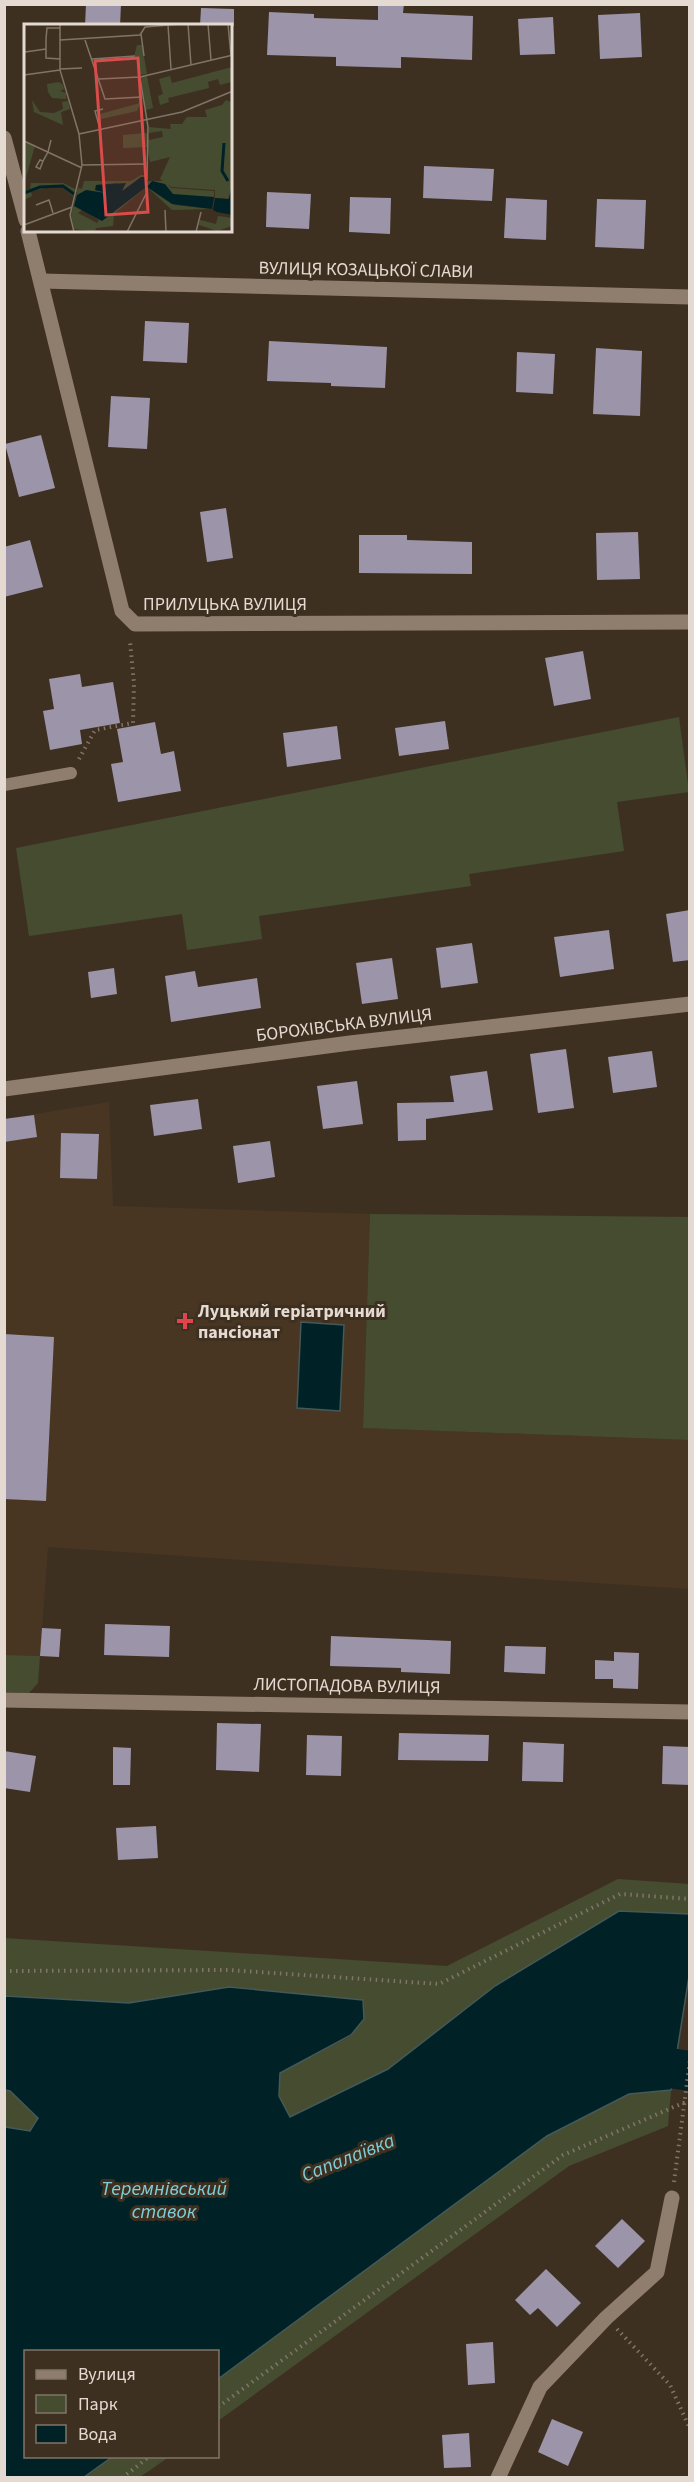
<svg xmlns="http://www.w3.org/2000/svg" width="694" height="2482" font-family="'Source Sans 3',sans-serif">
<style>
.built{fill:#493622}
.green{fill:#464c30}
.water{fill:#002226;stroke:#445959;stroke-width:1.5}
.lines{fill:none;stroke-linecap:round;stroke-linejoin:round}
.river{stroke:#002226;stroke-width:40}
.building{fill:#9c94a9}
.path{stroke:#817568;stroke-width:4;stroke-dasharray:1.5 4.5;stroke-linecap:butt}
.lane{stroke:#8f7e6d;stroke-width:12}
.street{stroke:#8f7e6d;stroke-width:15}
.health-dot{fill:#e0444e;stroke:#3e3021;stroke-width:2}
.labels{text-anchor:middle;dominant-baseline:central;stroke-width:6;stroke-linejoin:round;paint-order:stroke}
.street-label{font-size:18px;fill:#e4dad1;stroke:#3e3021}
.poi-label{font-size:18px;font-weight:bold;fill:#e4dad1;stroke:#3e3021;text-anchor:start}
.water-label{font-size:20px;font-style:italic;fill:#7eced9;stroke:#3e3021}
.inset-river{fill:none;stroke:#002226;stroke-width:3}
.inset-road{fill:none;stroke:#807467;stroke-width:1.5}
.view{fill:#d94c4a;fill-opacity:0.15;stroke:#d94c4a;stroke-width:3}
.inset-edge{fill:none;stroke:#e4dad1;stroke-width:3}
</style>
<rect width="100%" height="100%" fill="#3e3021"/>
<polygon class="built" points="109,1102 113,1206 370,1214 363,1428 689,1440 689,1589 48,1547 40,1656 5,1655 5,1119"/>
<g class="green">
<polygon points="679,717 689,792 617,802 624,851 469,874 471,886 259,916 262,939 187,950 182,914 29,936 16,848"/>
<polygon points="370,1214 689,1217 689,1440 363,1428"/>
<polygon points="5,1655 40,1656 38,1683 29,1693 5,1692"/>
<polygon points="618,1879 689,1884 689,1976 389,2096 289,2117 279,2096 280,2073 351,2036 228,1987 129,2003 5,1996 4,1938 447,1966"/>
<polygon points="5,2090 10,2091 38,2118 30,2131 5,2155"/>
<polygon points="671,2090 668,2126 569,2166 218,2421 218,2352 207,2352 522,2120 629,2094"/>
<polygon points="101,2457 169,2457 140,2477 84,2478 101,2465"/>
</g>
<g class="water">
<polygon points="301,1322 344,1325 340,1411 297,1408"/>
<polygon points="619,1911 689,1914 689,1976 671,2090 629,2094 547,2136 218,2379 218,2352 26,2352 26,2456 112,2457 84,2477 5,2477 5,2127 30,2131 38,2118 10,2091 5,2090 5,1996 129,2003 229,1987 363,2000 364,2019 351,2035 280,2073 279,2096 290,2117 388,2069 495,1986"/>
</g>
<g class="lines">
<polyline class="river" points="622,2061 690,2071"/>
</g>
<g class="building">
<polygon points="86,4 121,4 120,26 85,26"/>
<polygon points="378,4 404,4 403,13 473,16 472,60 401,57 401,68 336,66 336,57 267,55 269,12 314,14 314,18 378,20"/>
<polygon points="201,8 234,9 234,26 200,26"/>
<polygon points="640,13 642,57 600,59 598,15"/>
<polygon points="553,17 555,54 520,55 518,19"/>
<polygon points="424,166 494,169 492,201 423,198"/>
<polygon points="267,192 311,194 309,229 266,227"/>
<polygon points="350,197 391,198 390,234 349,232"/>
<polygon points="506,198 547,200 546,240 504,238"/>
<polygon points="597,199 646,200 644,249 595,247"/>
<polygon points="145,321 189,323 187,363 143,361"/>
<polygon points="269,341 387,347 385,388 331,386 331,383 267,381"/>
<polygon points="596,348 642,351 640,416 593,414"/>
<polygon points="517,352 555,354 553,394 516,392"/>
<polygon points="111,396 150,398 147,449 108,447"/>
<polygon points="41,435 55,488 19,497 5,444"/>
<polygon points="226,508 233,558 207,562 200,512"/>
<polygon points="638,532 640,579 597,580 596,533"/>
<polygon points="359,535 407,535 407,540 472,542 472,574 359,573"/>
<polygon points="30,540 43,587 4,597 4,547"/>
<polygon points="583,651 591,699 554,706 545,658"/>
<polygon points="80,674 82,687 113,682 120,723 80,730 82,744 50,750 43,711 54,709 49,679"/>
<polygon points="445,721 449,749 399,756 395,728"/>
<polygon points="155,722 161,754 174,751 181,791 118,802 111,764 123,762 117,729"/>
<polygon points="337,726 341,759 287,767 283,733"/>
<polygon points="690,910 690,960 673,962 666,914"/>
<polygon points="609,930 614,969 560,977 554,937"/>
<polygon points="472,943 478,983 441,988 436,948"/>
<polygon points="392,958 398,999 362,1004 356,963"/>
<polygon points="114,968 117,994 91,998 88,972"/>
<polygon points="195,971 198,987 257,978 261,1008 171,1022 165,976"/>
<polygon points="566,1049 574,1108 538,1113 530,1054"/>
<polygon points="652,1051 657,1087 613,1093 608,1057"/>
<polygon points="487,1071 493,1110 426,1119 426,1140 398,1141 397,1103 454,1102 450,1076"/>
<polygon points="357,1081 363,1124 323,1129 317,1086"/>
<polygon points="198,1099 202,1129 154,1136 150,1105"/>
<polygon points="34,1115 37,1137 4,1142 4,1119"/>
<polygon points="61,1133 99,1134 97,1179 60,1178"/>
<polygon points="270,1141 275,1177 238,1183 233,1146"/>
<polygon points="4,1334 54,1337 46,1501 4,1499"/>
<polygon points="105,1624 170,1626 169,1657 104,1655"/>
<polygon points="42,1628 61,1629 59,1657 40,1656"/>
<polygon points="331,1636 451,1641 450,1674 401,1672 401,1668 330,1666"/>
<polygon points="505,1646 546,1647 545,1674 504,1672"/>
<polygon points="614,1652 639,1653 638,1689 613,1688 613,1679 595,1679 595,1660 614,1661"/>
<polygon points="217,1723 261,1724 259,1772 216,1770"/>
<polygon points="399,1733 489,1735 488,1761 398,1760"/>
<polygon points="307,1735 342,1736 341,1776 306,1775"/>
<polygon points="523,1742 564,1744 563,1782 522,1781"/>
<polygon points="663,1746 690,1747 690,1785 662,1784"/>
<polygon points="113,1747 131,1748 130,1785 113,1785"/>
<polygon points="4,1751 36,1756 30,1792 4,1788"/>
<polygon points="156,1826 158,1858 118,1860 116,1828"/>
<polygon points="622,2219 645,2241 618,2268 595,2246"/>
<polygon points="546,2269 581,2303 557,2327 538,2308 530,2315 515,2300"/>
<polygon points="493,2342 495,2383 468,2385 466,2344"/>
<polygon points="552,2419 583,2432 568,2466 538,2452"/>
<polygon points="469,2433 471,2467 444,2468 442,2435"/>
</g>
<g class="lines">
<g class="path">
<polyline points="79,759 95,730 133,723 134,684 130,641"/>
<polyline points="4,1971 228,1970 439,1984 620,1894 690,1899"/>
<polyline points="674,2182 690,2060"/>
<polyline points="617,2329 670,2385 690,2429"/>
<polyline points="218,2407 563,2155 683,2103 690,2105"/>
<polyline points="122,2478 150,2456"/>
</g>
<polyline class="lane" points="4,785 71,773"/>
<g class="street">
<polyline points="4,138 26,220"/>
<polyline points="28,231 122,611 135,624 690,622"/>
<polyline points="41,281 690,297"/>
<polyline points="4,1089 350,1043 690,1004"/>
<polyline points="4,1700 690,1712"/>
<polyline points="498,2478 540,2387 606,2318 657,2272 672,2198"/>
</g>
</g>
<path class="health-dot" d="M182 1312h6v6h6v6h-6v6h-6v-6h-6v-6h6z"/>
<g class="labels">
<g class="street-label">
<text transform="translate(366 270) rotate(1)">ВУЛИЦЯ КОЗАЦЬКОЇ СЛАВИ</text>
<text x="225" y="604">ПРИЛУЦЬКА ВУЛИЦЯ</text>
<text transform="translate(344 1025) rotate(-7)">БОРОХІВСЬКА ВУЛИЦЯ</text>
<text transform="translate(347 1686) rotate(1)">ЛИСТОПАДОВА ВУЛИЦЯ</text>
</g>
<g class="poi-label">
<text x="198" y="1311">Луцький геріатричний<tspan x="198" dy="21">пансіонат</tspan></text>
</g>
<g class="water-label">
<text transform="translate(348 2158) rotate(-22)">Сапалаївка</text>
<text x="164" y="2189">Теремнівський<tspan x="164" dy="23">ставок</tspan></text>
</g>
</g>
<g transform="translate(24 24)">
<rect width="208" height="208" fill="#3e3021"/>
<path d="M113 21H118L123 50 115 51 114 34 110 33ZM208 43 207 58 196 61 194 55 184 58 185 64 144 74 145 78 136 81 134 72 139 70 135 55 146 52 148 59ZM123 52 129 84 122 86 117 53ZM35 58 39 61 40 65 36 67 42 69V75L28 74 24 68 23 60ZM8 76 16 88 30 89 39 85 38 78 44 77 46 85 37 88 39 101 10 88ZM202 76 209 79V160L204 175 191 174V166L147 163 136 155 146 133 126 138 123 123 99 124V111L123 109 125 116 139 113 138 107 125 109V103L147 105 146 100H158L163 93H183L181 86 198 81ZM116 79 113 87 77 95 76 90ZM0 118 11 122 0 160ZM117 151H122V161L98 167 93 159 72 161V166L82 168 54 189 73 199 75 196 67 191 121 164 90 190 89 202 72 204 71 208 50 205 47 191 54 164 58 165 60 157H107ZM123 157H140L147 164 190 167V173L159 178 123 161ZM7 159H39L51 165 49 172 38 163 20 164 7 168 8 172 0 176V167L6 165ZM123 163 135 169 151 181 188 185 148 186ZM194 192 208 194V202L193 207 175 201 176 196 192 200Z" fill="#464c30"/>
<path d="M117 153H122L121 164 78 197 50 182 53 171 62 166 82 169 71 166 72 161 102 159 98 167ZM128 157 141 160 149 170 190 173 188 185 148 180 123 163ZM208 160V191L193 188 189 186 191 174 205 175Z" fill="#002226"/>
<path class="inset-river" d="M200 119 198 147 204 157M0 169 16 163 39 162 50 170"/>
<path class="inset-road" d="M36 0V46L55 110 58 141 46 191 50 208M164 0 167 41M184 0 187 36M204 0 207 32M144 1 147 45M117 10 120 32M36 16 116 11 121 3 157 0M61 16 81 75 118 73M1 28 22 25M36 35 22 34V15L23 4H36M68 35 111 32M36 45 58 44M0 51 36 46M116 53 124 103 123 156M75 55 116 53 209 31M76 105 71 87 79 85M55 110 158 88 209 67M0 117 58 144M19 137 16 136 12 143 16 145 19 137 24 128 27 116M58 141 122 140M12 181 25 176 29 189M141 186 142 208M0 201 48 183M103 208 122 170M172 208 177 188"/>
<path class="view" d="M114 34 124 188 82 191 71 37Z"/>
<rect width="208" height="208" class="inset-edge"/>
</g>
<rect width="694" height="2482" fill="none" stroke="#e4dad1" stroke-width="12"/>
<rect x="24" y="2350" width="195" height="108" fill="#3e3021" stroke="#807467" stroke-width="1.5"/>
<rect x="36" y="2370" width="30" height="9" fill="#8f7e6d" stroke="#807467" stroke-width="1.5"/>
<text x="78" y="2380" font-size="18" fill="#e4dad1">Вулиця</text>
<rect x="36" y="2395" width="30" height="18" fill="#464c30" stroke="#807467" stroke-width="1.5"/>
<text x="78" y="2410" font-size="18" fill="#e4dad1">Парк</text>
<rect x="36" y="2425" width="30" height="18" fill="#002226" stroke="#807467" stroke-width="1.5"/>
<text x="78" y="2440" font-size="18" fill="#e4dad1">Вода</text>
</svg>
